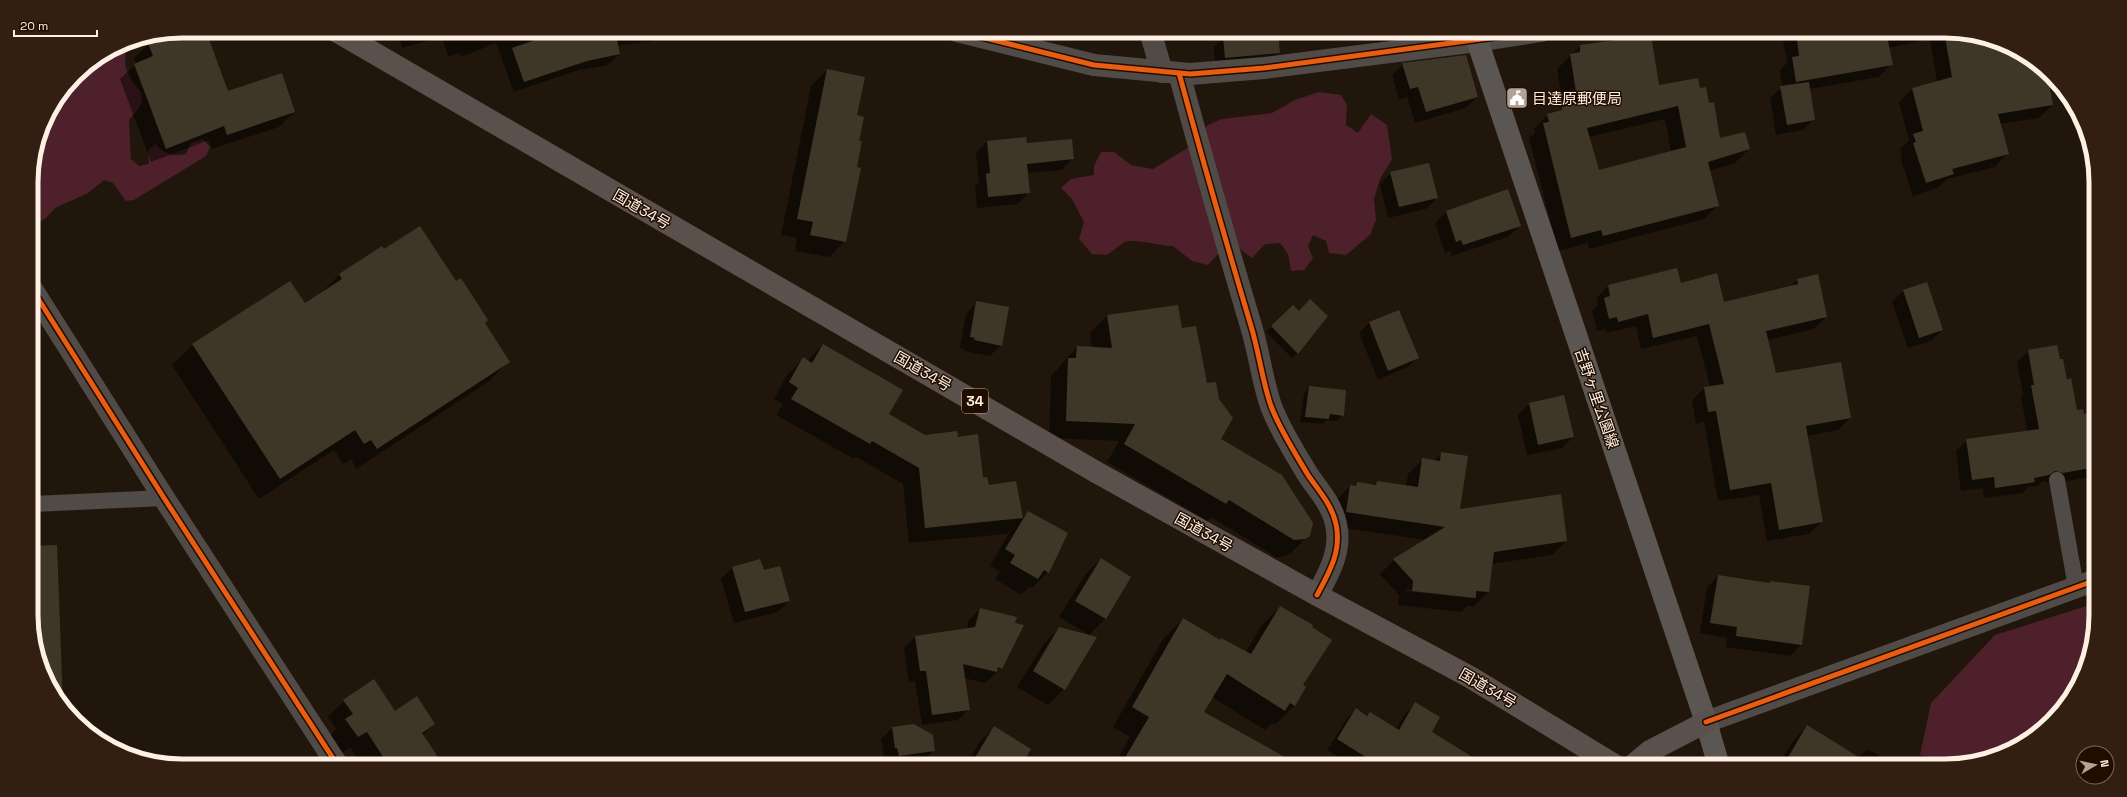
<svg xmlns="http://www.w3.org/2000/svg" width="2127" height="797" font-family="'Space Grotesk','Noto Sans JP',sans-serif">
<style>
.green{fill:#4e202b}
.shadow{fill:#0007;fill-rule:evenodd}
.building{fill:#3e3728;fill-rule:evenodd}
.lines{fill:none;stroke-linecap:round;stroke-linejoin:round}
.service{stroke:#514b47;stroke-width:16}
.minor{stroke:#514b47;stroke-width:22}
.tertiary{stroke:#514b47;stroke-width:22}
.secondary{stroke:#5c5652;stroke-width:22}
.trunk{stroke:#5a514c;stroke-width:22}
.cycleway-casing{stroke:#210d00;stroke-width:8}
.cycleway{stroke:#e95d12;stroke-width:5}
.labels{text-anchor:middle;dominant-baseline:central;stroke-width:3;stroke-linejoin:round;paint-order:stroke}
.shield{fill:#210d00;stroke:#bcac9e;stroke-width:1}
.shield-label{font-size:14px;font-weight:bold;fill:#fef0e2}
.poi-label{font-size:15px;fill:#fef0e2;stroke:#210d00;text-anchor:start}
.street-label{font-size:15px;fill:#fef0e2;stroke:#210d00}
.rim{fill:none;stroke:#fef0e2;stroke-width:5}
</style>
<rect width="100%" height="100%" fill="#21160b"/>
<g class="green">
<path d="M125 42H127C126 49 124 60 126 67 133 94 157 90 129 120L131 159 139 166 149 164 148 151 155 144C165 154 172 157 186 154L191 143 203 139 210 147 206 156 134 200 126 201 113 183 104 180 88 193 55 208 46 218 34 225 32 223 31 172 47 115 82 69Z"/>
<path d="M1319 92 1341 95 1347 105 1346 125 1358 133 1371 114 1387 125 1392 159 1380 179 1374 199 1376 220 1370 235 1346 255 1329 253 1326 241 1313 235 1308 246 1313 258 1304 270 1291 271 1288 254 1280 243 1265 244 1252 258 1237 247 1219 253 1208 265 1192 261 1173 246C1161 246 1134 238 1125 242 1119 245 1113 251 1107 255L1092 254 1079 239 1084 222 1072 199 1061 188 1071 179 1094 175V166L1101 152H1114L1131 165 1153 169 1189 147 1208 125 1222 119 1272 113 1295 100Z"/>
<polygon points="2096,603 2096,615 2088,663 2065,707 2037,735 1994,758 1966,763 1920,755 1931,703 1995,635"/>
</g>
<g class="shadow">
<polygon points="184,31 205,31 227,92 294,112 279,127 212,149 209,140 151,162 120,79 136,64 134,58 148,44"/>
<polygon points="397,31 673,31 670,35 658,36 653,41 617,46 619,54 608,65 575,71 514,92 496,43 461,57 459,53 449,57 441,37 402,48"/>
<polygon points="1226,31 1259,31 1279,52 1269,62 1215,67 1214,47 1225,37"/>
<polygon points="1373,31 1444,31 1445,32 1431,46 1379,52"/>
<path d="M1607 31H1650L1658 86 1699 89 1719 139 1749 149 1735 163 1709 171 1718 205 1704 219 1589 249 1588 243 1558 251 1529 138 1535 133 1534 129 1548 115 1558 113 1563 108 1557 69 1580 46 1608 42ZM1665 119 1671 152 1598 171 1589 137Z"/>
<polygon points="1787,31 1921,31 1882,40 1883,41 1929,31 1945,31 1993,39 2029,56 2046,71 2052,105 2039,118 2000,124 2008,153 1995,167 1947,179 1939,187 1913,196 1900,157 1902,155 1900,149 1909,140 1899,102 1913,88 1937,82 1930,39 1888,48 1891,64 1879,77 1809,89 1814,119 1803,130 1776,135 1770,98 1782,87 1780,70 1787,63 1782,35"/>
<polygon points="1403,64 1477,97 1466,108 1415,123 1407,97 1399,100 1392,75"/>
<polygon points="827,70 856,116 858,141 845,241 829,257 795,251 797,238 781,235 811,86"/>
<polygon points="987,141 1026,144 1073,158 1062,170 1027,173 1029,192 1018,204 977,208 975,186 979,182 976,153"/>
<polygon points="1391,173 1437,198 1426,209 1388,218 1380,184"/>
<polygon points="1446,212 1519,226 1508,237 1452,256 1450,251 1445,253 1435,223"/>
<polygon points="381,247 484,323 509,361 488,382 356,469 351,459 343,464 334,450 259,499 172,365 193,345 304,304 319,295 339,275"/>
<polygon points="1817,275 1826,317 1814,329 1767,340 1775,375 1850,418 1838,430 1807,436 1821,522 1809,534 1767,541 1759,495 1718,501 1704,422 1696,424 1692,400 1704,388 1710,387 1697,336 1641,349 1636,326 1606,333 1605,329 1597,331 1592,311 1598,305 1596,298 1608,286 1681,285 1724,303 1789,288 1797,280"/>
<polygon points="1926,283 1942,330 1931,341 1908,348 1892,302 1903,291"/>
<polygon points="977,302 1001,345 990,356 964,351 964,349 960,348 966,314"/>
<polygon points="1293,306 1299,312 1298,353 1292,358 1266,332"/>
<polygon points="1399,311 1418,357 1408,367 1378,380 1359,333 1369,323"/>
<polygon points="1107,316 1181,329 1206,384 1219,440 1309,535 1291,553 1282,557 1276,557 1211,517 1208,521 1107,462 1119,441 1049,438 1051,376 1077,347 1092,348 1090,333"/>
<polygon points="823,345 888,415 925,436 957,438 988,486 1015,482 1022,518 1028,512 1048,572 1032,588 1029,587 1021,595 995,579 1000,572 990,566 1011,529 1006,534 909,543 903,484 856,457 854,459 776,415 783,404 774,399 787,375 803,359 807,361"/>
<polygon points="2028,351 2066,381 2076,412 2091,441 2095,440 2096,470 2089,477 2051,484 2043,481 2037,486 2028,487 2023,493 1984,498 1983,488 1961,491 1956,451 1967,440 2027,431 2021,397 2023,394 2017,362"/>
<polygon points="1309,387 1343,415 1337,421 1327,420 1323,424 1300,422 1304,393"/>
<polygon points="1563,396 1573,437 1562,448 1527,455 1518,415 1529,404"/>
<path d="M1442 453 1459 510 1566 541 1552 555 1491 564 1488 592 1474 606H1467L1461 612 1398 605 1399 595 1380 574 1394 560 1425 540 1332 526 1336 501 1350 486 1353 487 1357 483 1374 485 1377 482 1406 486 1408 474 1423 459 1433 461ZM1407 589 1472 597 1471 598 1406 591Z"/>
<polygon points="33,547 62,705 47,682 34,644"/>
<polygon points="1101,559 1130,577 1105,619 1089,635 1059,617 1085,575"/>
<polygon points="732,568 763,572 789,601 778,612 734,623 721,579"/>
<polygon points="1718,576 1769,583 1770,582 1801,645 1790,656 1726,647 1727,638 1700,633 1707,587"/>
<polygon points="1280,607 1302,685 1305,687 1294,706 1275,725 1272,723 1265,730 1212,697 1203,712 1299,766 1113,766 1130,737 1113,727 1163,639 1183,619 1219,641 1221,639 1246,652 1261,626"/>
<polygon points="980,609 1001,668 985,683 964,678 969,709 958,720 922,725 915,681 909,682 904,648 915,637 967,629 969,620"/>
<polygon points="1059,628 1064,689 1048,705 1017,687 1043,645"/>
<polygon points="344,701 395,712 434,724 422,736 442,766 363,766 350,747 342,753 330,736 336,729 328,717"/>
<polygon points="1415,704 1431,732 1471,766 1353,766 1327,750 1346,720 1356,709 1396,729 1405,714"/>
<polygon points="1807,726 1858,758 1868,749 1897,766 1778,766 1793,741"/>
<polygon points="892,728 934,750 923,761 888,766 887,758 884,758 881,739"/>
<polygon points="994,728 1020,766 960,766 968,758 970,759 980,741"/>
</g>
<g class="building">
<polygon points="182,31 206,31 228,91 282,73 295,112 227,135 224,126 166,149 134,64 153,56 148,43"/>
<polygon points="561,31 615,31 620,54 587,61 524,82 512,48"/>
<polygon points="1236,31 1278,31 1280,53 1225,58 1223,36 1236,35"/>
<polygon points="1393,31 1456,31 1395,39"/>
<polygon points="1796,31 1886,31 1893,65 1796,82 1792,57 1799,56"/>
<polygon points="1964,34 1993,39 2029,56 2047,73 2053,105 1998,114 2009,154 1952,169 1954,174 1926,183 1913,143 1916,142 1913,134 1923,131 1912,88 1952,77 1945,37"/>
<path d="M1651 35 1659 85 1698 78 1700 88 1706 87 1709 103 1714 102 1720 138 1745 132 1750 149 1708 162 1719 206 1603 236 1601 230 1571 238 1543 123 1549 122 1547 114 1562 110V107L1578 104 1570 54 1580 52V45ZM1678 106 1686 147 1599 170 1587 128Z"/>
<polygon points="1466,55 1478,97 1426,112 1418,87 1410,89 1402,63"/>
<polygon points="827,69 865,77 857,115 864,117 859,141 862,141 857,167 861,168 846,242 810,235 813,222 797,219"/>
<polygon points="1809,82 1815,120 1787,125 1780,86"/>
<polygon points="1026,137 1027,143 1072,139 1074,159 1027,164 1030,193 988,197 986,174 990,173 987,141"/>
<polygon points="1429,163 1438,198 1399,207 1390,172"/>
<polygon points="1508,189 1521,226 1463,245 1461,240 1456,242 1446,211"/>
<polygon points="420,226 456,281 461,278 488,320 485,323 510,362 377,449 371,440 364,444 355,430 280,479 192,344 290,281 305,303 342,279 339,274 382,246 384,249"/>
<polygon points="1677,268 1681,283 1717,273 1724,302 1798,284 1797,279 1818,274 1827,317 1766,331 1776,373 1841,362 1851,418 1806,426 1823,522 1779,530 1771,483 1730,490 1716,411 1708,412 1704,387 1724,384 1709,324 1653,338 1648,314 1618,322 1617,317 1609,319 1604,298 1610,296 1608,285"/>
<polygon points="1927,282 1943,330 1919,338 1903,290"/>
<polygon points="1310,299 1328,316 1298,354 1271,326 1293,305 1299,311"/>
<polygon points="976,301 1009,307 1002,346 974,340 975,338 970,337"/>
<polygon points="1178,305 1182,328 1196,326 1207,383 1216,382 1219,399 1233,418 1221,439 1282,475 1313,523 1310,536 1305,539 1294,540 1229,500 1226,504 1124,444 1135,424 1066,421 1068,358 1076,358 1077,346 1112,348 1107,315"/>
<polygon points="1399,310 1419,358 1388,371 1369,322"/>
<polygon points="823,344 903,390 889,414 925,435 957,431 958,437 978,434 983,477 987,477 989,485 1016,481 1023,518 925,528 919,468 872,441 870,444 791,399 798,388 789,382 803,357 812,363"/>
<polygon points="2057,345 2060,359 2063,359 2067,380 2071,378 2077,410 2083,409 2084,414 2088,413 2092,440 2095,439 2096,467 2063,473 2055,471 2049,475 2034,478 2035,482 1995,488 1994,477 1972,480 1966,439 2039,429 2031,385 2034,385 2028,350"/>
<polygon points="1309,386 1346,390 1344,416 1330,414 1329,419 1305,417"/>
<polygon points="1564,395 1574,437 1538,445 1529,403"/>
<polygon points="1441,452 1468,456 1460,509 1561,494 1567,541 1494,552 1489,592 1476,591 1476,598 1412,591 1413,581 1393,559 1445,527 1346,512 1350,485 1356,486 1357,482 1376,485 1377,481 1418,487 1422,458 1440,461"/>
<polygon points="1028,511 1068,533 1049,573 1044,570 1038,579 1010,563 1015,555 1005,549"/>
<polygon points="57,545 63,707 47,682 34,644 33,546"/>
<polygon points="1101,558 1131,577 1106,619 1075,601"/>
<polygon points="760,559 764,570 780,566 790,601 745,612 732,567"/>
<polygon points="1718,575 1770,583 1770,581 1810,586 1802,645 1736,636 1737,627 1710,623"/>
<polygon points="1280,606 1313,625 1312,627 1332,640 1303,685 1306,687 1295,706 1290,703 1285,711 1227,674 1204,712 1301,766 1120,766 1149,717 1132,707 1183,618 1220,640 1221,638 1251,654"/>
<polygon points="980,608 1017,617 1015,623 1024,625 1002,669 998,667 997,672 963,664 970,710 932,715 926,671 920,671 915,636 975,627"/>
<polygon points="1059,627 1097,637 1065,690 1033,671"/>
<polygon points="374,679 395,711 417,696 435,724 422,733 444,766 389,766 367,732 358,737 345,719 353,714 343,700"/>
<polygon points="1415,702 1440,717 1432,732 1487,766 1380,766 1337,739 1356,708 1367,716 1370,712 1399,730"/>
<polygon points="914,724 933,735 935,751 899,756 897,748 895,748 892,727"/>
<polygon points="1807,725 1873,766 1783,766"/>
<polygon points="994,726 1031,749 1021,766 970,766"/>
</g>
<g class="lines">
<g class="service">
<polyline points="2057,480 2076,587"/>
<polyline points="33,504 164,498"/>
</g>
<g class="minor">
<polyline points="1150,31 1162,72"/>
<polyline points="1477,41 1541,31"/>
<path d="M1179 73C1202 158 1226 242 1251 326 1259 352 1262 380 1271 406 1280 430 1295 453 1308 475 1319 491 1332 505 1336 524 1342 551 1329 573 1317 595"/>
<polyline points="32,289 164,498 338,766"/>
</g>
<g class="tertiary">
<polyline points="957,31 1094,65 1190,74 1264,68 1477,41"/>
<polyline points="1706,722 2096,580"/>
</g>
<polyline class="secondary" points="1474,31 1706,722 1719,766"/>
<g class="trunk">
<polyline points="336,31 1096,472 1317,595 1470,677 1616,766"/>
<polyline points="1632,766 1650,751 1706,722"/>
</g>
<g class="cycleway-casing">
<g id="cycleway">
<polyline points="957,31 1094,65 1190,74 1264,68 1541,31"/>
<path d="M1179 73C1202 158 1226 242 1251 326 1259 352 1262 380 1271 406 1280 430 1295 453 1308 475 1319 491 1332 505 1336 524 1342 551 1329 573 1317 595"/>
<polyline points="32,289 164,498 338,766"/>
<polyline points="1706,722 2096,580"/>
</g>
</g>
<use href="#cycleway" class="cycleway"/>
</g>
<defs>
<g id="civic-square" transform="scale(1.15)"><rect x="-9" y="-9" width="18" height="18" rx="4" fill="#b1a497" stroke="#210d00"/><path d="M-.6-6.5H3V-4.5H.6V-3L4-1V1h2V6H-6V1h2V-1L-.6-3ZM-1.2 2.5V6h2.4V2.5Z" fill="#fff"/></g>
</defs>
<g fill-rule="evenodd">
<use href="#civic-square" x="1517" y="98"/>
</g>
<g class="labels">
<rect class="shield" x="962" y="389" width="26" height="24" rx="3"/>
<g class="shield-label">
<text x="975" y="401">34</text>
</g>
<g class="poi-label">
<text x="1532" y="98">目達原郵便局</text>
</g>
<g class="street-label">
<text transform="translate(642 209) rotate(30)">国道34号</text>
<text transform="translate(923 371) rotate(30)">国道34号</text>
<text transform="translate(1597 398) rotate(71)">吉野ヶ里公園線</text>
<text transform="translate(1204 532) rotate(29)">国道34号</text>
<text transform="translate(1488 688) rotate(30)">国道34号</text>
</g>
</g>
<path d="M0 0H2127V797H0ZM182 38H1945A144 144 0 0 1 2089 182V615A144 144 0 0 1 1945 759H182A144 144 0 0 1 38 615V182A144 144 0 0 1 182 38Z" fill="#331f12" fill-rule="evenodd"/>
<path class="rim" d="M182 38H1945A144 144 0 0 1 2089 182V615A144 144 0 0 1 1945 759H182A144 144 0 0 1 38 615V182A144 144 0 0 1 182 38Z"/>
<g transform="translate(2095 765) rotate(81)"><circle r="19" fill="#210d00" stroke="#79685a"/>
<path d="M0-3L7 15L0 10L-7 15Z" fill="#b1a497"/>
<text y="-6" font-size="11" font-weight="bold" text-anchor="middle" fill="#fef0e2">N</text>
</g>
<path d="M14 30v6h83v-6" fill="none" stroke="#fef0e2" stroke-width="2"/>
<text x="20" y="30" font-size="12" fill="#fef0e2" stroke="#210d00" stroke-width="3" paint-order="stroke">20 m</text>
</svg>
